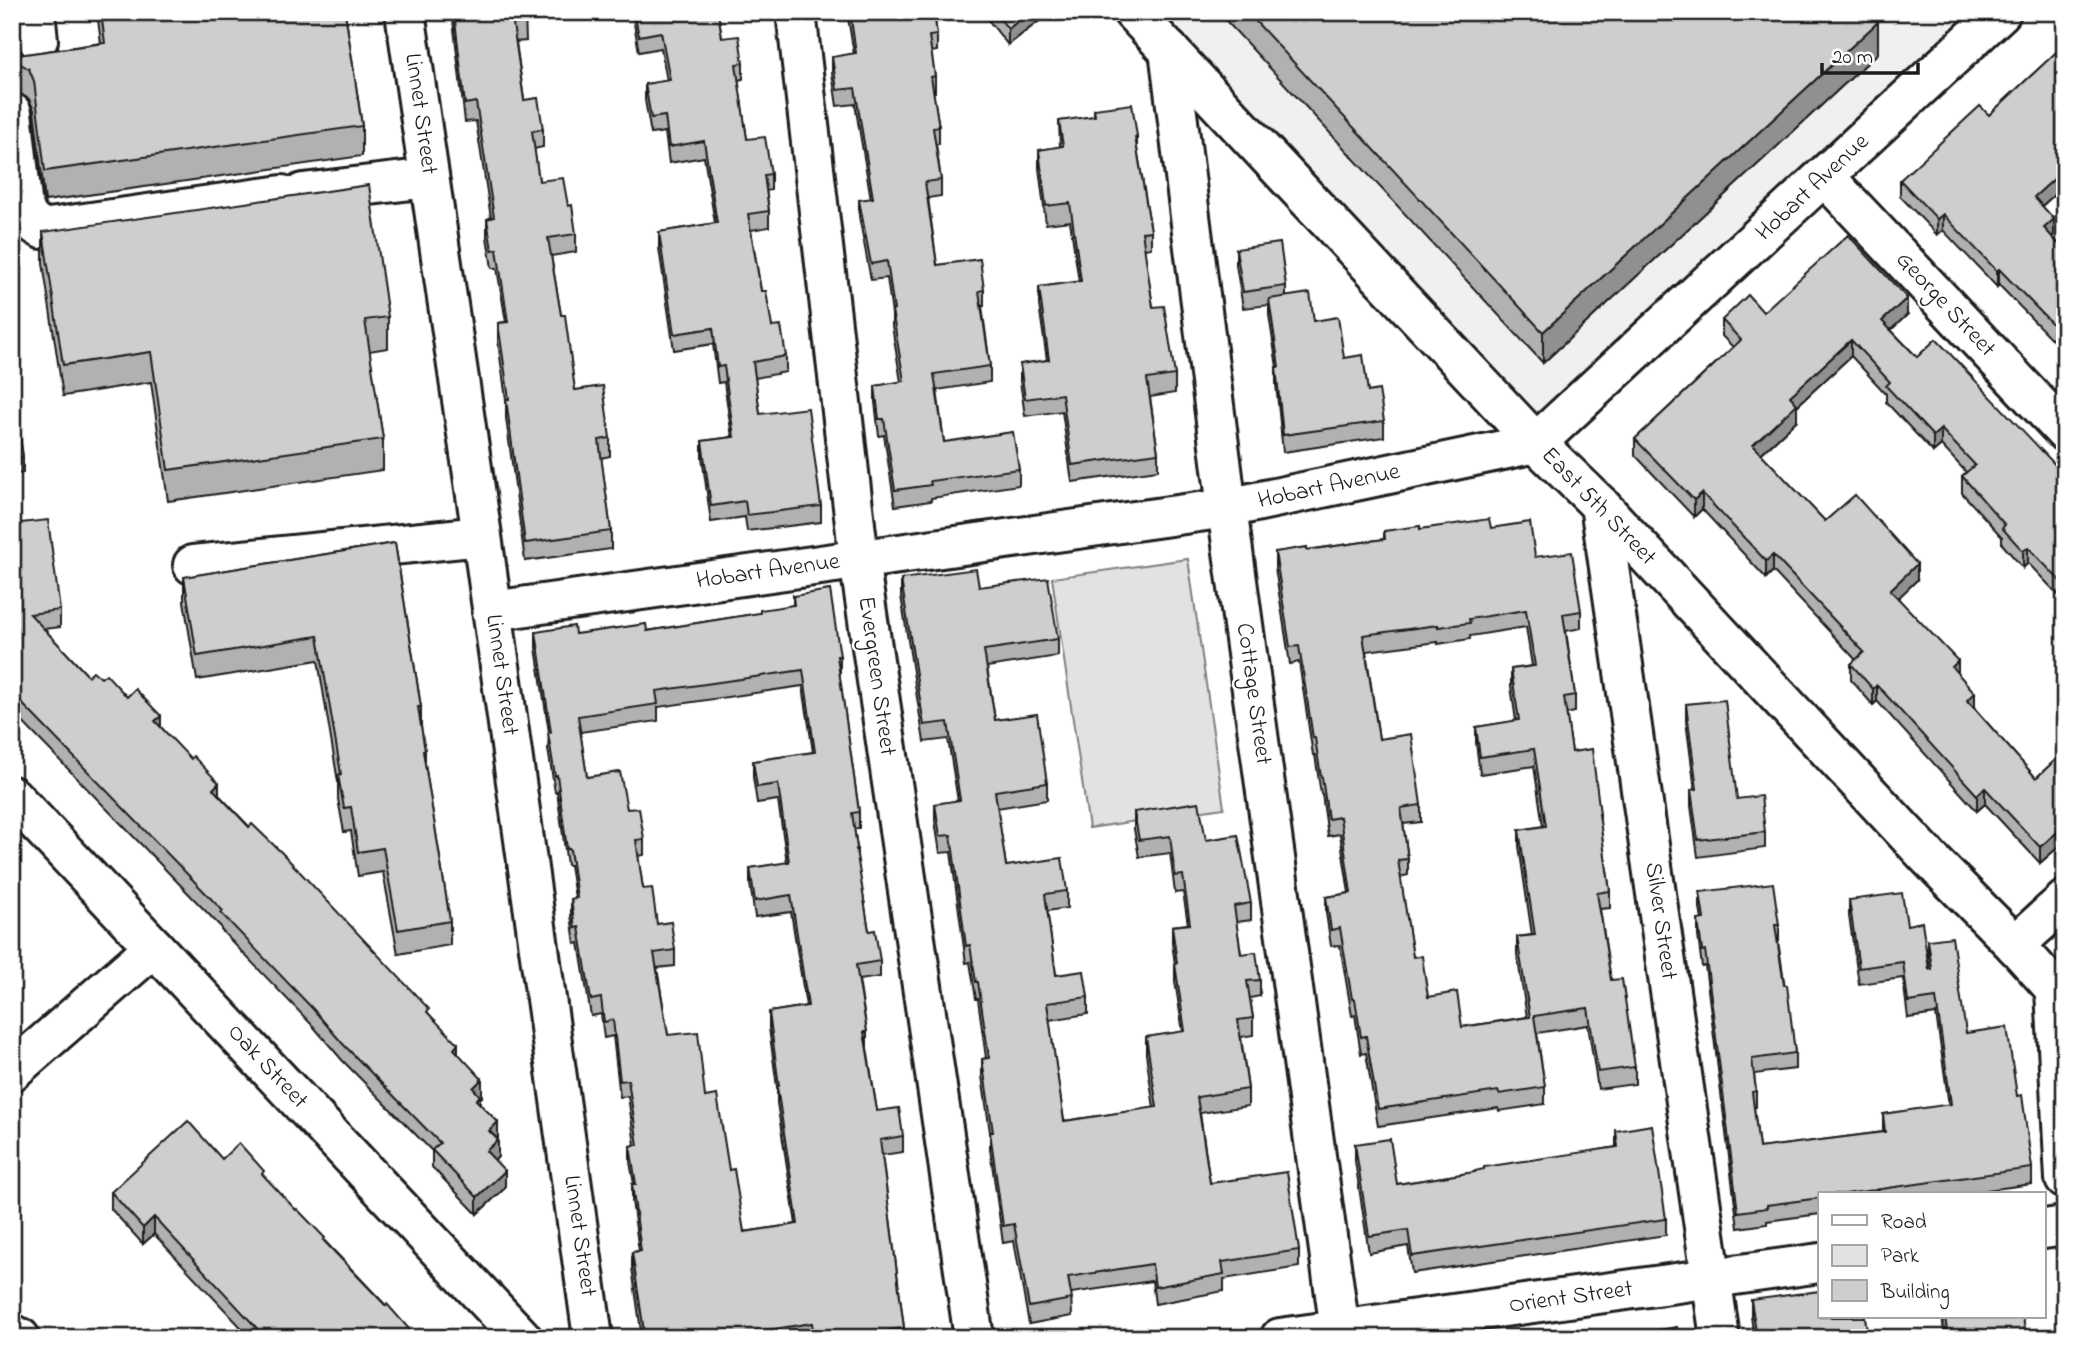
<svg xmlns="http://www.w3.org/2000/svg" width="2077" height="1350" font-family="'Indie Flower',sans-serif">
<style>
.built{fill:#f0f0f0}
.green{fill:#e2e2e2;stroke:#7f7f7f;stroke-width:2}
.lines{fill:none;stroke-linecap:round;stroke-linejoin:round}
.minor-casing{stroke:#1c1c1c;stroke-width:44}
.highway-casing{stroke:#1c1c1c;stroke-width:44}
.minor{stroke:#fff;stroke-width:38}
.highway{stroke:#fff;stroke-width:38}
.wall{fill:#b1b1b1;stroke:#1c1c1c;stroke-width:2;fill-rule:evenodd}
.shaded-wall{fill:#909090;stroke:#1c1c1c;stroke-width:2}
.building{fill:#cecece;stroke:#1c1c1c;stroke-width:2;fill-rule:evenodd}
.labels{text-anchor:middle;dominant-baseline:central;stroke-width:5;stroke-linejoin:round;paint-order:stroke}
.street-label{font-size:24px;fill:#1c1c1c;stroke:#fff}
</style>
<rect width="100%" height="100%" fill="#fff"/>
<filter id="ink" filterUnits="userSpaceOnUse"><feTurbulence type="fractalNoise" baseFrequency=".0143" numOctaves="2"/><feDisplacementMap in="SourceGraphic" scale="14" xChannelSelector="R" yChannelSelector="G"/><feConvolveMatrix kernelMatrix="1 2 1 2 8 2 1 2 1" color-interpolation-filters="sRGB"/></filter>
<g filter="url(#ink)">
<polygon class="built" points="1148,12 1991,12 1531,438"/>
<polygon class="green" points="1188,559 1224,808 1089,828 1052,578"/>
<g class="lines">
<g class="minor-casing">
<g id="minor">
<polyline points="35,12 38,40"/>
<polyline points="405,12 482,536 593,1338"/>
<polyline points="796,12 859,559 974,1338"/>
<polyline points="1133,12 1536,443 1600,505 1929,858 2015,945 2065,1000"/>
<polyline points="1169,50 1227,508 1341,1338"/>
<path d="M12 113 22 200C25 214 29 222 42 229L282 195"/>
<polyline points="1825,177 2065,432"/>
<polyline points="303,193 429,178"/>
<polyline points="1600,505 1720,1338"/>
<polyline points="193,565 482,536"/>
<polyline points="492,611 1227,508 1536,443 2001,12"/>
<polyline points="12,796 522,1338"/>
<polyline points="2015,945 2065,900"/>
<polyline points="2055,990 2065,1179"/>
<polyline points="12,1071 154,947"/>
<polyline points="2044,1229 2065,1226"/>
<polyline points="1280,1338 1820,1263"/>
</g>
</g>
<g class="highway-casing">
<polyline id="highway" points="12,1334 20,1338"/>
</g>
<use href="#minor" class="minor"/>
<use href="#highway" class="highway"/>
</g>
<g class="wall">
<polygon points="97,12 345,12 362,126 362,156 45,201 34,110 29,99 19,93 18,55 101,43"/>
<polygon points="452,12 525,12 526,41 516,42 524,100 543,129 543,147 534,149 539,181 568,206 576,234 576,252 551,256 561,315 575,390 610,438 610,456 601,458 611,531 611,549 525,561 506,418 506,399 498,342 498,323 506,322 497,268 492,268 487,237 487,219 491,218 476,121 465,122"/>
<polygon points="632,12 718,12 722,38 743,63 743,79 738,80 747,139 771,174 771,190 766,191 769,211 769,227 751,230 761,291 772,327 786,356 786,372 755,378 760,414 821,506 821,522 747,531 745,517 711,522 702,457 702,441 732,437 724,382 718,383 713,344 674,350 659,248 659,232 715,223 704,157 669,163 665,132 651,134 645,100 645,84 667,81 661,48 639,52"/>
<polygon points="847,12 934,12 937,35 937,51 931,52 935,76 935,92 933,92 939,127 939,144 936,144 941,180 941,196 928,198 937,265 984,290 984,306 982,306 990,366 990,382 937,390 944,442 1019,469 1019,485 931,498 931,501 895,506 884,435 879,436 875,402 875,386 901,382 892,326 892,314 887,278 871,280 859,216 859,200 871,199 855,104 837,106 832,73 832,57 854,54"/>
<polygon points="982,12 1043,12 1043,18 1008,45"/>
<polygon points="1218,12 1868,12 1878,53 1543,363"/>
<polygon points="2065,44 2065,185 2042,206 2054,235 2052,237 2065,251 2065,353 1999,285 1997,287 1943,230 1937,235 1900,196 1900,180 1989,115"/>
<polygon points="1094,109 1137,136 1137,148 1151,231 1151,248 1144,249 1153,307 1175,375 1175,393 1150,397 1158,453 1158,470 1072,482 1062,411 1025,416 1020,381 1020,364 1047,360 1039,305 1039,287 1079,282 1070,221 1046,224 1039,168 1039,150 1060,147 1059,121 1094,116"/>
<polygon points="43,232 388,317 388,348 369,351 383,439 383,470 168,501 151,382 63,396 43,263"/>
<polygon points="1236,249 1286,286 1286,297 1314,321 1344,358 1368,392 1384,421 1384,437 1283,452 1276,384 1276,367 1277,367 1269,315 1269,305 1243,308 1236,265"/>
<polygon points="1763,312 1907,315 1891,330 1917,357 2062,472 2065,473 2065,602 2028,563 2023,568 2002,544 2002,537 1962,493 1962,476 1966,472 1941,445 1933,452 1886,402 1886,394 1851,356 1797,406 1797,420 1761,454 1825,521 1917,580 1898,598 1958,674 1975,709 2036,778 2065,751 2065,841 2040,863 1985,804 1977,811 1877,701 1873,705 1851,680 1851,664 1856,660 1773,571 1766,578 1702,509 1694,517 1635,455 1635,439 1733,347 1722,336 1722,320"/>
<polygon points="12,385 23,457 23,473 12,475"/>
<polygon points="12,524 60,610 60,627 44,629 88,676 101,678 127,697 161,727 219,795 429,1014 458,1054 482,1097 480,1098 480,1105 498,1122 498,1157 494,1160 505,1188 477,1214 432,1167 432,1151 342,1060 313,1026 221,930 221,927 12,711"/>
<path d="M1491 528 1535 557 1581 611V628L1566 631 1575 695V712L1566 714 1572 752 1600 814V825L1610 891V908L1600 909 1611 980 1635 1067V1084L1598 1089 1588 1025 1537 1033 1545 1087V1104L1499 1111 1498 1108 1378 1126 1366 1053 1361 1054 1355 1015 1352 1016 1340 945 1331 946 1326 913V897L1349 893 1340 834 1328 836 1322 794H1321L1315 755H1313L1299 662 1290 664 1275 568V552L1307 550 1384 539V531L1420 529ZM1526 627 1532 666 1511 669V686L1516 721 1476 727V743L1480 774 1534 766 1543 826 1519 830V846L1532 935 1517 937V954L1527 1017 1462 1027 1428 997 1413 957 1400 877 1408 875V859L1403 824 1421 822V805L1379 739 1366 651 1438 642V644L1470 639V636Z"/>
<polygon points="395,543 421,707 421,727 425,751 425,764 450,921 450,945 398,954 383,872 358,876 351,831 344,832 338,799 338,782 318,660 197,680 184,601 184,577"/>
<polygon points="901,579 979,587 1058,639 1058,656 987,667 995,720 1047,783 1047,800 997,808 1006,866 1067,891 1067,908 1047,911 1056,975 1088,997 1088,1014 1049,1020 1064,1121 1154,1108 1146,1054 1146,1037 1183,1032 1175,981 1175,964 1172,943 1172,926 1188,924 1183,892 1175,893 1170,853 1139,857 1134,829 1134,812 1206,840 1251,903 1251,920 1236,922 1241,954 1260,980 1260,996 1250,998 1253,1018 1253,1035 1241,1037 1248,1089 1248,1106 1200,1113 1210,1183 1299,1250 1299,1267 1224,1279 1224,1291 1155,1304 1152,1281 1071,1293 1072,1316 1029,1324 1014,1241 1003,1243 990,1149 990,1132 982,1076 982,1059 986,1058 978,999 976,999 970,962 966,963 951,852 940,853 935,821 935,804 958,801 948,739 924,742 901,596"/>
<path d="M793 596 840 656V672H839L859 812V828L854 829 857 848V859L869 931 880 961V977L859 980 867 1032V1048L877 1111 903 1136V1152L882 1155 904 1328V1338H642L632 1268V1252L639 1251 632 1201V1184H634L630 1162V1146L635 1145 628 1096 620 1097 613 1036 604 1038 601 1014 591 1016 579 943 575 944 571 915V899L575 898 570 865H567L557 791 555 792 548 749 549 732 536 648V632L575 634 647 631 760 613 793 605ZM803 686 813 752 753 761V777L757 803 778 800 787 863 750 868V884L755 917 791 912 806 1006 769 1012V1028L777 1087V1103L796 1224 744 1232 729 1170 705 1097 668 1035 657 968 675 966V950L657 924 643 889 638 856 644 855V839L627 809 587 777 580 732 658 721V707Z"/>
<polygon points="1686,704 1737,799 1765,832 1765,848 1698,857 1691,806 1691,790 1695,790 1686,721"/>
<polygon points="1700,892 1779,925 1779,941 1778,941 1795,1053 1795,1069 1754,1074 1756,1091 1756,1107 1754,1108 1759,1148 1883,1132 1883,1114 1949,1105 1936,1014 1908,1018 1903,978 1859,984 1849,916 1849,900 1907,925 1929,969 1930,969 1928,956 1928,940 1966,1033 2017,1096 2032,1168 2032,1184 1957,1194 1820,1194 1820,1214 1767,1221 1767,1224 1738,1228 1705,966 1702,967 1698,936 1698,920 1702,920 1700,908"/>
<polygon points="1616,1131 1666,1219 1666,1235 1412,1273 1408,1246 1369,1253 1355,1161 1355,1144 1397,1184 1475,1172 1616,1147"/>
<polygon points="222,1159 264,1177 417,1338 251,1338 154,1234 143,1244 111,1209 111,1192"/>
<polygon points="1751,1300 1820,1317 1868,1338 1754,1338 1751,1316"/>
<polygon points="1942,1317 2023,1317 2026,1338 1945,1338"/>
</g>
<g class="shaded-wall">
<polygon points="1029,12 1043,12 1043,18 1008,45 1008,29"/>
<polygon points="1878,22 1878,53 1543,363 1543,332"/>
<polygon points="2065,169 2065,185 2034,213 2034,197"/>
<polygon points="1943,214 1943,230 1937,235 1937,219"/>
<polygon points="2054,219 2054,235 2044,244 2044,228"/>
<polygon points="1999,269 1999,285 1997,287 1997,271"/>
<polygon points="1907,298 1907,315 1882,338 1882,321"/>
<polygon points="1851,340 1851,356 1797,406 1797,420 1753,461 1753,445 1790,396"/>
<polygon points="1941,429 1941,445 1933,452 1933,436"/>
<polygon points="1702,493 1702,509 1694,517 1694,500"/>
<polygon points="2028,547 2028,563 2023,568 2023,551"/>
<polygon points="1773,555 1773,571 1766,578 1766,561"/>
<polygon points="1917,564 1917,580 1890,606 1890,590"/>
<polygon points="1958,661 1958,677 1952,667"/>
<polygon points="1877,685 1877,701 1873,705 1873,689"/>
<polygon points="1975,693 1975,709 1967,700"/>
<polygon points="161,716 161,733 155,721"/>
<polygon points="219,783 219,800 213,789"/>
<polygon points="1985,788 1985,804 1977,811 1977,795"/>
<polygon points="2065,825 2065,841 2040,863 2040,847"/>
<polygon points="458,1044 458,1061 454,1049"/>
<polygon points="482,1079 482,1097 480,1098 480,1113 473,1088"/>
<polygon points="498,1122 498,1139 489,1131"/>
<polygon points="498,1140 498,1157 486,1168 486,1151"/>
<polygon points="505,1171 505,1188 477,1214 477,1197"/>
<polygon points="154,1217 154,1234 143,1244 143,1228"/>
</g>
<g class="building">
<polygon points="101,12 345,12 362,126 45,171 34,81 29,69 19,63 18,55 105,43"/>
<polygon points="454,12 525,12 526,22 513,24 524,100 538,98 543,129 532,131 539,181 563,178 568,206 572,205 576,234 548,238 561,315 565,315 575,390 603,386 610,438 599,440 611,531 525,543 506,399 509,399 498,323 508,322 497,249 492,250 487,219 494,217 476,102 465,104"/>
<polygon points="634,12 718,12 722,38 739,36 743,63 736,64 747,139 765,137 771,174 764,175 769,211 748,214 761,291 766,291 772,327 781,326 786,356 753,362 760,414 808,408 821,506 747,515 745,501 711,506 702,441 734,437 724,366 718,367 713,328 674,334 659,232 717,223 704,141 669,147 665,116 651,118 645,84 670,80 661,32 639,36"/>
<polygon points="850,12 934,12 937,35 929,36 935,76 931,77 939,127 933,128 941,180 925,182 937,265 980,259 984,290 979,291 990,366 934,374 944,442 1013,432 1019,469 930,481 931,485 895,490 884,419 879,419 875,386 904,381 892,310 894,310 887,261 871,264 859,200 873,198 855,88 837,90 832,57 856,53"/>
<polygon points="995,12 1029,12 1008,29"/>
<polygon points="1247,12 1868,12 1878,22 1543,332"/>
<polygon points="2065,44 2065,169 2034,197 2054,219 2044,228 2065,251 2065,337 1999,269 1997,271 1943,214 1937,219 1900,180 1980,106 1989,115"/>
<polygon points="1132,104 1137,136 1135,137 1151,231 1142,232 1153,307 1164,306 1175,375 1147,379 1158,453 1072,465 1062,394 1025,399 1020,364 1049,360 1039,287 1081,281 1070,203 1046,206 1039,150 1063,146 1059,121 1095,116 1094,109"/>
<polygon points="369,185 388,317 365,320 383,439 168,470 151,352 63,365 43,232"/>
<polygon points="1848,235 1907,298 1882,321 1917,357 1936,339 2062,472 2063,471 2065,473 2065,586 2028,547 2023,551 2002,528 2005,525 1962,476 1975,465 1941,429 1933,436 1886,386 1890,382 1851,340 1790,396 1797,404 1753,445 1825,521 1855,495 1917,564 1890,590 1958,661 1952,667 1975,693 1967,700 2036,778 2065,751 2065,825 2040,847 1985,788 1977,795 1877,685 1873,689 1851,664 1864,652 1773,555 1766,561 1702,493 1694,500 1635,439 1741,340 1722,320 1748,295 1763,312"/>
<polygon points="1280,243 1286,286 1243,292 1236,249"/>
<polygon points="1310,293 1314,321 1338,317 1344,358 1363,355 1368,392 1379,390 1384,421 1283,435 1276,367 1279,367 1269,299"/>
<polygon points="12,385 23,457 12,459"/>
<path d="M1489 519 1491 528 1530 522 1535 557 1572 552 1581 611 1563 614 1575 695 1564 697 1572 752 1592 749 1600 814H1599L1610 891 1597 893 1611 980 1622 979 1635 1067 1598 1072 1588 1008 1534 1016 1545 1087 1499 1094 1498 1091 1378 1109 1366 1036 1361 1037 1355 999H1352L1340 928 1331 930 1326 897 1351 893 1340 817 1328 819 1322 777H1321L1315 738H1313L1299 646 1290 647 1275 552 1307 547V550L1385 539 1384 531 1420 526V529ZM1526 610 1535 666 1511 669 1519 720 1476 727 1480 757 1534 749 1546 826 1519 830 1535 935 1517 937 1530 1017 1462 1027 1457 992 1428 997 1422 956 1413 957 1398 860 1408 859 1401 808 1421 805 1411 734 1379 739 1363 635 1438 625V627L1470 623 1469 619Z"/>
<polygon points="48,520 60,610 30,614 88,676 93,671 101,678 106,674 127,697 135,689 161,716 155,721 191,759 193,756 219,783 213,789 249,827 252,824 283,854 429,1009 427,1012 458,1044 454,1049 482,1079 473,1088 480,1096 476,1100 498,1122 489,1131 498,1140 486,1151 505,1171 477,1197 432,1150 440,1143 342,1043 313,1009 221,913 223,911 12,693 12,524"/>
<polygon points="395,543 421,707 418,707 425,751 423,751 450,921 398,930 383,848 358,852 351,807 344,808 338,775 341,774 318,636 197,656 184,577"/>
<polygon points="976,569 979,587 1048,578 1058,639 984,650 995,720 1037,714 1047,783 995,791 1006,866 1062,858 1067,891 1045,894 1056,975 1084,971 1088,997 1047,1003 1064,1121 1157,1107 1146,1037 1185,1031 1175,964 1177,963 1172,926 1190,924 1183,875 1175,876 1170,836 1139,840 1134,812 1199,802 1206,840 1238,835 1251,903 1234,906 1241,954 1256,952 1260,980 1247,981 1253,1018 1238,1020 1248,1089 1197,1097 1210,1183 1287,1172 1299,1250 1222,1262 1224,1274 1155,1287 1152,1264 1068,1277 1072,1299 1029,1307 1014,1224 1003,1226 990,1132 993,1132 982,1059 989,1058 978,982 976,982 970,945 966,946 951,835 940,836 935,804 960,800 948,722 924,725 901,579"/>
<path d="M830 590 840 656H837L859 812 852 813 857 848 856 849 869 931 875 930 880 961 856 965 867 1032H864L877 1111 899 1108 903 1136 880 1140 904 1328 839 1338H814L812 1323 717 1338H704V1336L693 1338H645L632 1252 641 1251 632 1184H636L630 1146 638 1145 628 1080 620 1081 613 1020 604 1022 601 998 591 1000 579 927 575 928 571 899 577 898 570 849H567L557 775 555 776 548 733 551 732 536 632 574 626 575 634 646 624 647 631 760 613V610L794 605 793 596ZM803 670 815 752 753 761 757 787 778 784 789 862 750 868 755 901 791 895 808 1006 769 1012 779 1086 777 1087 798 1224 744 1232 734 1169 729 1170 717 1095 705 1097 698 1032 668 1035 654 953 675 950 671 922 657 924 652 888 643 889 636 840 644 839 639 808 627 809 620 772 587 777 578 716 658 704 656 691Z"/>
<polygon points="1725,700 1737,799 1761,796 1765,832 1698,840 1691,790 1697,789 1686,704"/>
<polygon points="1773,883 1779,925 1775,925 1784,985 1787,985 1795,1053 1752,1059 1756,1091 1752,1092 1759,1148 1885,1132 1883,1114 1951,1104 1936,998 1908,1002 1903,962 1859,968 1849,900 1902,893 1907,925 1922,922 1929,969 1932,969 1928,940 1952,937 1966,1033 2007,1027 2017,1096 2022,1095 2032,1168 1845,1194 1820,1194 1820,1198 1767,1205 1767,1208 1738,1212 1705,950 1702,951 1698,920 1704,919 1700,892"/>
<polygon points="188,1121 222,1159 239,1143 264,1171 262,1174 296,1210 297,1209 325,1238 323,1240 386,1306 387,1304 417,1338 266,1338 154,1217 143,1228 111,1192"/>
<polygon points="1652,1125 1666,1219 1412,1256 1408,1230 1369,1236 1355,1144 1390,1139 1397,1184 1475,1172 1475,1171 1484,1169 1484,1167 1618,1147 1616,1131"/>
<polygon points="1820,1291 1820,1317 1865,1317 1868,1338 1757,1338 1751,1300"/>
<polygon points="1945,1317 2023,1317 2026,1338 1966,1338 1965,1334 1948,1337"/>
<polygon points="1677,1327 1679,1338 1614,1338"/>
</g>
</g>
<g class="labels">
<g class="street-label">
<text transform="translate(420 114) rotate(82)">Linnet Street</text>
<text transform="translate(1813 188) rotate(-43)">Hobart Avenue</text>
<text transform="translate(1945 305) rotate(47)">George Street</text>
<text transform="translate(1329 487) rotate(-12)">Hobart Avenue</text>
<text transform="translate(1598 507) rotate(46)">East 5th Street</text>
<text transform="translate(768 572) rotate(-8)">Hobart Avenue</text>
<text transform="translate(501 675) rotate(82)">Linnet Street</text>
<text transform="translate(876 676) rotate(82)">Evergreen Street</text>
<text transform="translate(1253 694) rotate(82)">Cottage Street</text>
<text transform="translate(1660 921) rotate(82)">Silver Street</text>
<text transform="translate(267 1067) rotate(47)">Oak Street</text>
<text transform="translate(579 1236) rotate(82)">Linnet Street</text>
<text transform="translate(1571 1298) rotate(-8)">Orient Street</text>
</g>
</g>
<rect width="2077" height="1350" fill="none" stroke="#fff" stroke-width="42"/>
<rect x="21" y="21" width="2035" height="1308" fill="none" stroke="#1c1c1c" stroke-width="2.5" filter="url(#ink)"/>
<rect x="1818" y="1192" width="228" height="126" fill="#ffffff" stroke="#a4a4a4" stroke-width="2"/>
<rect x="1832" y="1215" width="35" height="10" fill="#ffffff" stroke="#a4a4a4" stroke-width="2"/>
<text x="1881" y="1228" font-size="21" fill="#1c1c1c">Road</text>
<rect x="1832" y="1245" width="35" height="21" fill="#e2e2e2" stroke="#a4a4a4" stroke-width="2"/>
<text x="1881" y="1262" font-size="21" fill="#1c1c1c">Park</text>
<rect x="1832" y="1280" width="35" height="21" fill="#cecece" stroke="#a4a4a4" stroke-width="2"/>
<text x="1881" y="1298" font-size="21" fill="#1c1c1c">Building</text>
<path d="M1822 63v10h96v-10" fill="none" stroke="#1c1c1c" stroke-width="3.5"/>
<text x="1832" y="63" font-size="21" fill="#1c1c1c" stroke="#ffffff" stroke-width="5" paint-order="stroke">20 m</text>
</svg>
